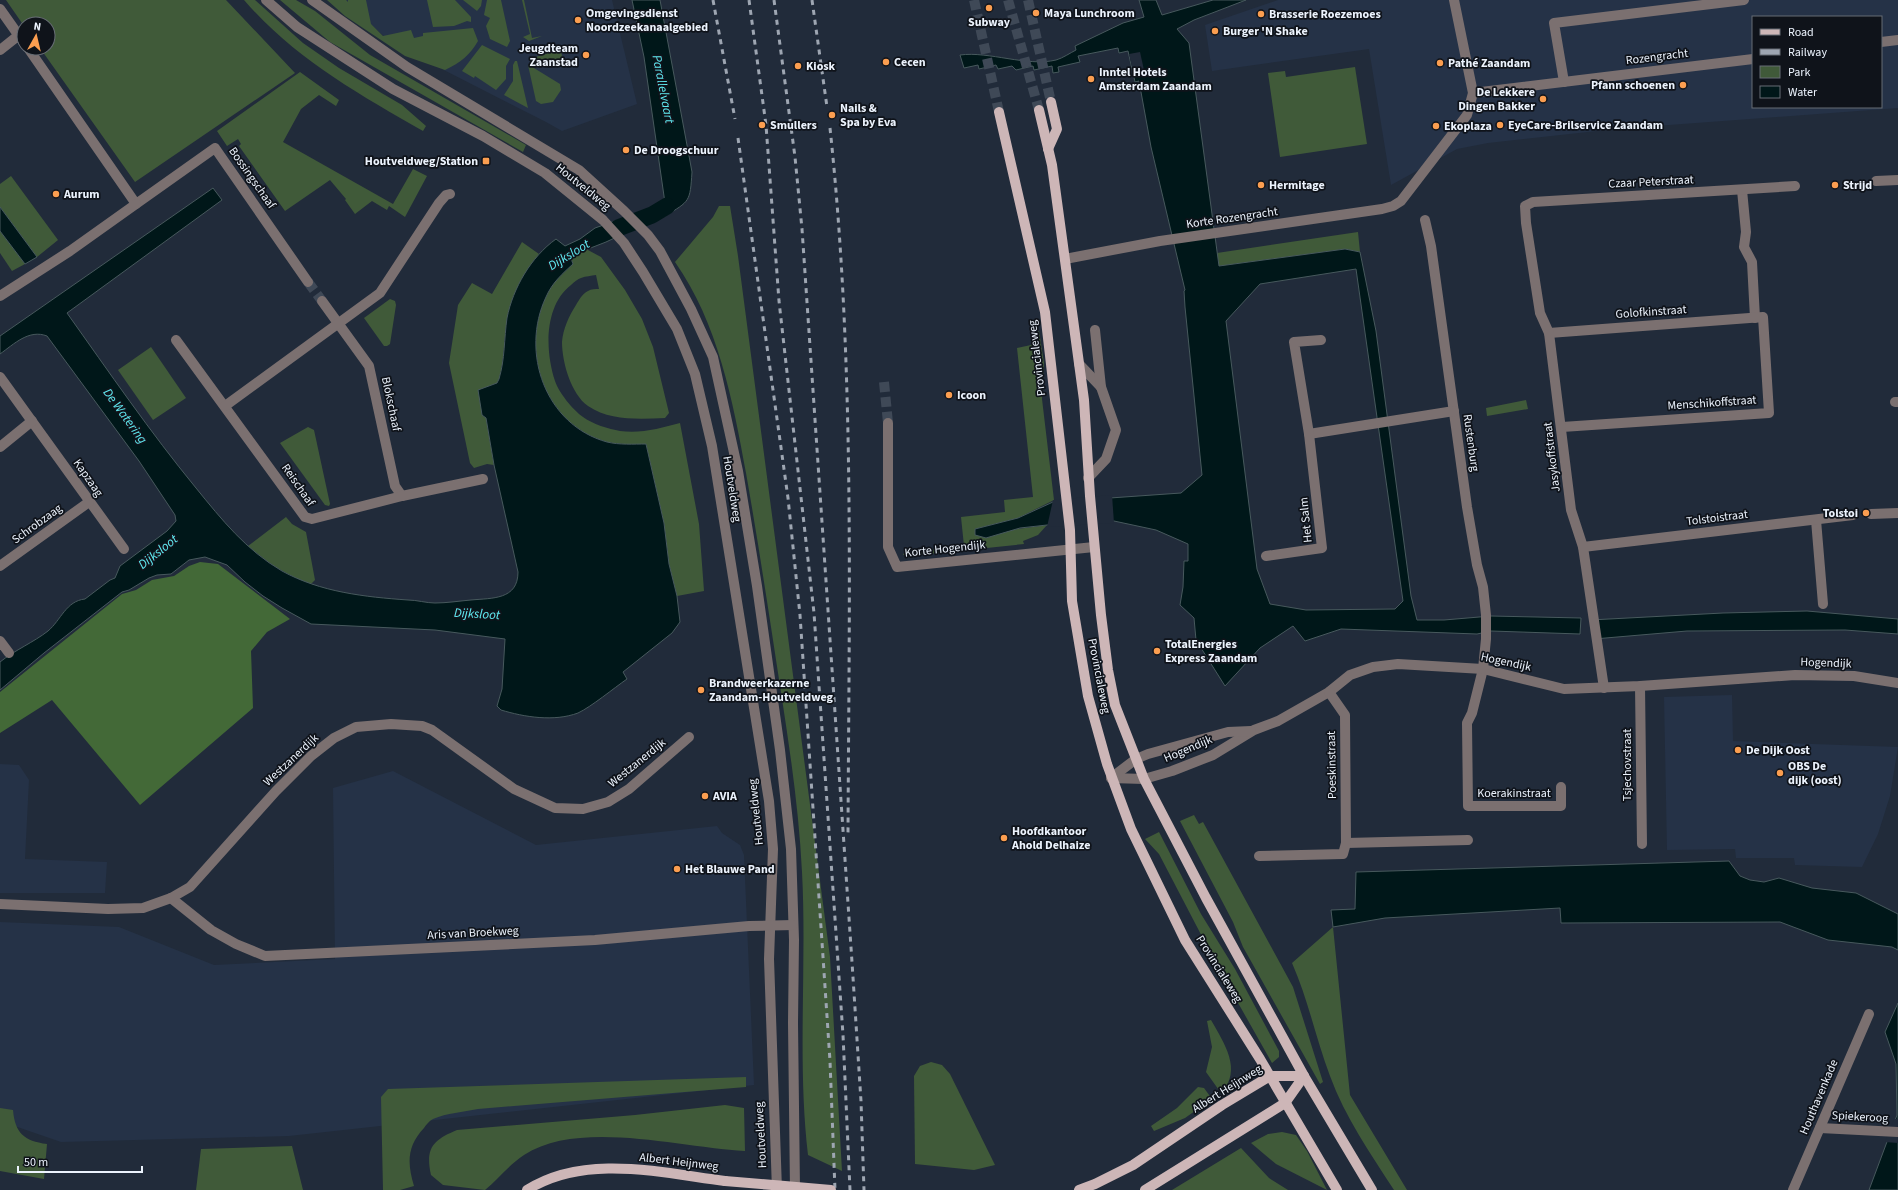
<svg xmlns="http://www.w3.org/2000/svg" width="1898" height="1190" font-family="'Source Sans 3',sans-serif">
<style>
.built{fill:#253247;fill-rule:evenodd}
.green{fill:#405a39}
.forest{fill:#436937}
.water{fill:#001719;stroke:#47595d;fill-rule:evenodd}
.pier{fill:#212b3a}
.lines{fill:none;stroke-linecap:round;stroke-linejoin:round}
.canal{stroke:#001719;stroke-width:17}
.minor-tunnel{stroke:#3f4957;stroke-width:10;stroke-dasharray:10 5;stroke-linecap:butt}
.major-tunnel{stroke:#3f4957;stroke-width:10;stroke-dasharray:10 5;stroke-linecap:butt}
.minor{stroke:#7b7070;stroke-width:10}
.major{stroke:#cdb6b7;stroke-width:10}
.rail{stroke:#9ea6b2;stroke-width:3;stroke-dasharray:5 5;stroke-linecap:butt}
.major-bridge{stroke:#cdb6b7;stroke-width:10}
.poi-dot{fill:#fb9e50;stroke:#0f131a;stroke-width:1.5}
.labels{text-anchor:middle;dominant-baseline:central;stroke-width:3.5;stroke-linejoin:round;paint-order:stroke}
.poi-label{font-size:12px;font-weight:bold;fill:#ecf3fd;stroke:#0f131a;text-anchor:start}
.street-label{font-size:12px;fill:#ecf3fd;stroke:#0f131a}
.water-label{font-size:13px;font-style:italic;fill:#60eaf2;stroke:#0f131a}
</style>
<rect width="100%" height="100%" fill="#212b3a"/>
<g class="built">
<polygon points="342,0 612,0 637,104 562,131 546,122 393,44"/>
<path d="M1278 0H1898V108L1615 129 1488 143 1457 149 1391 185 1369 49 1212 71 1205 25ZM1753 17H1881V107H1753Z"/>
<polygon points="1732,695 1733,741 1898,747 1890,796 1878,834 1862,867 1795,865 1794,858 1736,858 1735,849 1667,850 1664,697"/>
<polygon points="0,764 19,765 29,780 25,859 107,862 105,893 0,893"/>
<polygon points="393,771 536,845 717,826 722,833 740,845 744,855 754,1085 289,1136 61,1142 0,1121 0,922 119,927 214,965 335,959 333,788"/>
</g>
<g class="green">
<polygon points="6,0 226,0 295,73 135,182 40,48 48,48 48,24 24,24 24,26"/>
<path d="M244 0H255L303 43 339 68 402 105 426 126 423 131C358 94 294 58 244 0Z"/>
<polygon points="280,0 296,0 315,11 370,55 526,145 523,152 330,42"/>
<path d="M327 0H346L348 2V0H366L371 24 383 36 411 30 414 38 423 36V33L473 28 478 41C470 55 460 63 445 70L405 56 345 16Z"/>
<polygon points="427,0 455,0 471,17 471,22 467,21 454,26 433,27"/>
<polygon points="463,0 482,0 481,6 477,11"/>
<polygon points="487,0 501,0 510,41 507,47 490,39 486,26 490,18 484,15"/>
<polygon points="522,0 524,0 532,38 542,36 529,41 523,37 530,34"/>
<polygon points="482,45 510,59 506,66 506,79 496,90 475,76 474,78 462,71"/>
<polygon points="553,48 561,52 564,62 551,67 532,58 546,54"/>
<polygon points="515,61 517,61 528,108 504,95 513,81 513,65"/>
<polygon points="528,65 529,65 560,84 561,90 553,102 541,104 536,101"/>
<polygon points="1355,67 1367,144 1280,157 1268,73 1285,71 1286,77"/>
<polygon points="300,72 339,100 336,106 319,95 301,109 283,142 393,204 413,169 427,176 405,217 389,206 387,210 372,201 355,214 345,200 346,199 330,180 285,211 239,146 241,144 238,139 227,146 217,131"/>
<polygon points="11,176 58,240 37,257 0,207 0,184"/>
<path d="M719 206H730L738 256 830 957 842 1171 808 1155C797 1061 807 966 802 872 798 790 783 708 771 627 763 575 755 524 746 473 733 401 718 323 675 262L713 217Z"/>
<polygon points="0,231 25,264 12,271 0,253"/>
<polygon points="1358,232 1360,252 1345,249 1219,267 1217,253"/>
<path d="M522 242 539 254C524 272 513 294 508 317 503 338 505 359 499 379L497 383 482 389V415L486 418 494 465 487 464 474 468 470 463 449 363 458 305 472 283 492 294Z"/>
<path d="M586 249 601 257 625 290 642 319 653 347 669 413 665 418C639 419 610 421 588 406 571 394 562 362 562 342 563 329 569 316 576 305 579 300 582 294 588 291 591 289 596 289 599 289L596 275C591 276 586 276 581 278 578 279 574 282 571 285 544 306 545 351 555 381 559 393 573 410 583 417 592 424 609 429 620 431 641 434 661 428 680 423L699 524 704 591 677 596 669 564 664 523 646 444C634 444 619 445 607 442 545 425 520 352 546 297 552 283 562 274 573 264L570 256Z"/>
<polygon points="390,299 395,301 396,305 390,344 387,346 384,346 364,318"/>
<polygon points="1039,331 1044,363 1042,399 1054,500 1018,518 975,529 975,535 1047,525 1038,535 1023,541 1024,544 910,556 903,555 904,553 964,546 961,517 1005,512 1004,500 1033,497 1017,348 1031,345 1031,334"/>
<polygon points="151,347 186,398 153,420 118,370"/>
<polygon points="1526,400 1528,409 1487,416 1486,408"/>
<polygon points="308,427 314,430 330,504 329,506 325,505 280,443"/>
<path d="M286 517 292 524 306 532 315 580 311 584C287 576 267 562 248 546Z"/>
<polygon points="1194,815 1199,824 1203,822 1293,987 1323,1082 1320,1084 1243,947 1233,922 1180,821"/>
<polygon points="1159,832 1201,914 1235,969 1279,1051 1279,1057 1272,1063 1220,971 1159,854 1145,839"/>
<path d="M1333 927 1350 1095 1407 1190H1394C1370 1153 1345 1117 1330 1076 1316 1039 1308 999 1292 963Z"/>
<path d="M1211 1020C1224 1043 1243 1070 1221 1093L1206 1072 1212 1047 1207 1021Z"/>
<polygon points="931,1062 942,1065 950,1074 995,1165 974,1170 915,1164 914,1076 920,1066"/>
<path d="M746 1077V1087L478 1109C463 1112 447 1113 433 1119 429 1121 426 1125 424 1128 407 1146 407 1163 414 1186L400 1190H383L381 1097 388 1089Z"/>
<polygon points="1198,1087 1204,1088 1212,1099 1185,1118 1154,1131 1151,1126 1177,1108"/>
<path d="M725 1105 744 1108 745 1151C681 1148 580 1119 524 1155 509 1165 498 1179 485 1190L443 1185 431 1175C425 1148 433 1140 457 1130L635 1115Z"/>
<path d="M0 1108 13 1110C15 1133 24 1141 47 1144L44 1179 0 1171Z"/>
<polygon points="1282,1132 1296,1135 1307,1151 1327,1190 1276,1164 1251,1143 1268,1134"/>
<polygon points="292,1146 303,1190 196,1190 201,1149"/>
<polygon points="1241,1148 1269,1178 1288,1190 1172,1190"/>
</g>
<polygon class="forest" points="200,562 218,564 290,619 267,632 251,651 253,708 140,805 52,700 0,733 0,692 122,594 136,590 152,580 174,576 189,566"/>
<g class="water">
<path d="M632 0H660L692 172C690 202 690 201 665 216L663 214 649 221 645 211 665 203 644 57Z"/>
<path d="M1139 0H1156L1162 15 1213 0H1246L1194 20 1177 29 1189 43 1219 266 1345 249 1360 252 1376 331 1411 596 1417 620H1444L1491 616 1581 618 1580 634 1491 631 1477 634 1341 629 1305 641 1293 626 1260 648 1225 686 1196 640 1194 618 1180 605 1183 587 1184 561H1188V544L1156 530 1114 521 1047 525 1020 528 986 538 975 535V529L1018 518 1053 502 1181 493 1202 475 1185 307 1184 291 1185 290 1151 147 1139 81 1135 82 1128 51 1119 53 1118 48 1078 56 1080 62 1058 67 1059 72 1053 73 1052 66 1034 70 1033 66 1016 70 1012 66 998 69 996 65 979 69 978 65 964 68 960 55C989 51 1027 67 1056 60 1063 58 1070 53 1076 50L1075 46 1123 23 1144 17ZM1356 269 1403 601 1395 609 1306 610 1270 604 1257 569 1226 321 1260 284Z"/>
<path d="M213 188 222 200 67 313C109 372 150 432 196 488 222 520 246 550 282 571 320 592 365 597 408 600 417 600 426 603 435 603 447 603 459 601 471 600 492 598 518 600 518 572L494 465 486 418 482 415 478 390 497 383 499 379C505 359 504 339 507 318 513 288 531 257 556 239L565 246 580 239 595 228 632 215 640 226 606 242 570 256 573 264C562 274 552 283 546 297 520 352 545 425 607 442 619 445 634 444 646 444L664 523 669 564 677 596 680 622 672 633 623 672 627 679C614 688 591 707 578 713 554 722 524 717 501 710L497 706 502 689 505 639 435 630 311 624 282 608 263 596 245 582 227 565 205 557 189 560 171 574 157 575 149 578 129 590 122 592 44 653 0 690V662C15 650 34 642 48 631 61 620 66 601 85 599L110 580 115 578 120 566 167 531 176 521 175 515 139 461 47 336C29 329 14 344 0 354V336Z"/>
<polygon points="0,207 37,257 25,264 0,231"/>
<polygon points="1807,611 1898,619 1898,634 1845,630 1687,631 1594,639 1590,620 1723,613"/>
<polygon points="1729,861 1740,876 1750,880 1764,882 1779,878 1812,888 1856,893 1898,914 1898,950 1892,947 1828,940 1780,922 1561,923 1560,908 1385,918 1333,927 1331,910 1355,909 1356,872"/>
<polygon points="1898,1003 1898,1190 1869,1190 1897,1115 1896,1064 1885,1032"/>
</g>
<g class="pier">
<polygon points="1140,52 1144,70 1133,72 1129,54"/>
<polygon points="1112,495 1114,523 1047,527 1053,500"/>
<polygon points="1894,1119 1898,1119 1898,1143 1885,1142"/>
</g>
<g class="lines">
<polyline class="canal" points="618,228 652,215 667,206"/>
<g class="minor-tunnel">
<polyline points="308,282 322,301"/>
<polyline points="884,382 888,423"/>
</g>
<g class="major-tunnel">
<polyline points="974,0 999,112"/>
<polyline points="1008,0 1039,110"/>
<polyline points="1028,0 1051,102"/>
</g>
<g class="minor">
<polyline points="266,0 297,27 393,89 483,136 545,173 603,220 624,243 643,272 677,329 695,374 712,446 769,801 773,849 769,959 777,1190"/>
<polyline points="312,0 407,67 579,170 624,211 648,235 660,251 691,309 713,357 738,471 757,586 780,750 791,849 794,940 793,1023 795,1190"/>
<polyline points="0,9 24,43"/>
<polyline points="1881,42 1898,40"/>
<polyline points="28,48 136,204 215,148 308,282"/>
<polyline points="0,50 19,35"/>
<polyline points="1564,82 1554,23 1744,0"/>
<polyline points="1473,93 1753,59"/>
<polyline points="1876,181 1898,180"/>
<polyline points="1742,190 1746,232 1744,247 1752,262 1755,318"/>
<polyline points="1425,220 1431,246 1467,507 1477,565 1483,587 1486,615 1486,639 1483,669 1472,713 1467,723 1468,806 1561,806 1561,787"/>
<polyline points="1065,259 1160,241 1382,209 1393,206 1401,201 1467,115 1473,93 1454,0"/>
<polyline points="0,296 70,251 136,204"/>
<polyline points="322,301 369,366 395,486 402,496"/>
<polyline points="1549,333 1763,317 1769,413 1562,427"/>
<polyline points="176,340 305,517 312,519 402,496 483,479"/>
<polyline points="1079,364 1101,387"/>
<polyline points="0,377 124,549"/>
<polyline points="1895,402 1898,402"/>
<polyline points="225,406 380,293 439,203 446,195 450,194"/>
<polyline points="888,423 888,547 897,567 1094,547"/>
<polyline points="1309,434 1454,411"/>
<polyline points="0,447 32,421"/>
<polyline points="1088,478 1106,459 1116,430 1101,387 1095,330"/>
<polyline points="1871,514 1898,513"/>
<polyline points="1816,520 1823,604"/>
<polyline points="1583,547 1853,515"/>
<polyline points="1266,556 1322,548 1309,434 1294,342 1321,340"/>
<polyline points="0,566 89,502"/>
<polyline points="0,641 9,653"/>
<polyline points="1640,686 1642,844"/>
<polyline points="1604,688 1583,547 1571,510 1549,333 1540,313 1526,223 1525,206 1533,202 1795,186"/>
<polyline points="1111,778 1144,779 1172,771 1213,755 1254,730 1278,721 1329,692 1350,675 1373,667 1398,664 1483,669 1564,689 1640,686 1795,675 1854,676 1898,683"/>
<polyline points="1111,778 1136,759 1148,754 1228,732 1251,731"/>
<polyline points="1346,843 1468,840"/>
<polyline points="1259,856 1343,854 1346,843 1345,715 1329,692"/>
<polyline points="171,898 211,930 236,944 265,956 595,940 749,926 793,925"/>
<polyline points="0,904 108,909 143,908 171,898 190,887 276,791 311,756 334,738 356,727 391,724 422,726 432,730 514,789 555,808 583,809 608,802 629,789 689,737"/>
<polyline points="1820,1128 1898,1132"/>
<polyline points="1793,1190 1869,1014"/>
</g>
<g class="major">
<polyline points="1039,110 1052,165 1084,400 1090,496 1101,615 1108,670 1115,705 1144,779 1206,898 1304,1076 1372,1190"/>
<polyline points="999,112 1045,312 1070,530 1072,601 1088,696 1107,764 1131,829 1185,940 1260,1059 1337,1190"/>
<polyline points="1048,149 1057,129 1051,102"/>
<path d="M527 1190C585 1153 662 1173 725 1181"/>
<polyline points="1079,1190 1095,1184 1133,1165 1222,1105 1270,1076 1304,1076"/>
<polyline points="1145,1190 1285,1103 1304,1076"/>
</g>
<g class="rail">
<polyline points="713,0 735,119"/>
<polyline points="749,0 766,125 779,301 814,613 843,1035 850,1190"/>
<polyline points="774,0 795,157 802,229 852,962 861,1101 864,1190"/>
<polyline points="812,0 827,107"/>
<path d="M830 128C855 363 849 599 848 834"/>
<polyline points="738,138 788,498 800,615 830,1061 835,1190"/>
</g>
<polyline class="major-bridge" points="725,1181 831,1190"/>
</g>
<g class="poi-dot">
<circle cx="989" cy="8" r="4"/>
<circle cx="1036" cy="13" r="4"/>
<circle cx="1261" cy="14" r="4"/>
<circle cx="578" cy="20" r="4"/>
<circle cx="1215" cy="31" r="4"/>
<circle cx="586" cy="55" r="4"/>
<circle cx="886" cy="62" r="4"/>
<circle cx="1440" cy="63" r="4"/>
<circle cx="798" cy="66" r="4"/>
<circle cx="1091" cy="79" r="4"/>
<circle cx="1683" cy="85" r="4"/>
<circle cx="1543" cy="99" r="4"/>
<circle cx="832" cy="115" r="4"/>
<circle cx="762" cy="125" r="4"/>
<circle cx="1500" cy="125" r="4"/>
<circle cx="1436" cy="126" r="4"/>
<circle cx="626" cy="150" r="4"/>
<rect x="482" y="157" width="8" height="8" rx="2"/>
<circle cx="1261" cy="185" r="4"/>
<circle cx="1835" cy="185" r="4"/>
<circle cx="56" cy="194" r="4"/>
<circle cx="949" cy="395" r="4"/>
<circle cx="1866" cy="513" r="4"/>
<circle cx="1157" cy="651" r="4"/>
<circle cx="701" cy="690" r="4"/>
<circle cx="1738" cy="750" r="4"/>
<circle cx="1780" cy="773" r="4"/>
<circle cx="705" cy="796" r="4"/>
<circle cx="1004" cy="838" r="4"/>
<circle cx="677" cy="869" r="4"/>
</g>
<g class="labels">
<g class="poi-label">
<text x="586" y="13">Omgevingsdienst<tspan x="586" dy="14">Noordzeekanaalgebied</tspan></text>
<text x="1044" y="13">Maya Lunchroom</text>
<text x="1269" y="14">Brasserie Roezemoes</text>
<text x="989" y="22" text-anchor="middle">Subway</text>
<text x="1223" y="31">Burger 'N Shake</text>
<text x="578" y="48" text-anchor="end">Jeugdteam<tspan x="578" dy="14">Zaanstad</tspan></text>
<text x="894" y="62">Cecen</text>
<text x="1448" y="63">Pathé Zaandam</text>
<text x="806" y="66">Kiosk</text>
<text x="1099" y="72">Inntel Hotels<tspan x="1099" dy="14">Amsterdam Zaandam</tspan></text>
<text x="1675" y="85" text-anchor="end">Pfann schoenen</text>
<text x="1535" y="92" text-anchor="end">De Lekkere<tspan x="1535" dy="14">Dingen Bakker</tspan></text>
<text x="840" y="108">Nails &amp;<tspan x="840" dy="14">Spa by Eva</tspan></text>
<text x="770" y="125">Smullers</text>
<text x="1508" y="125">EyeCare-Brilservice Zaandam</text>
<text x="1444" y="126">Ekoplaza</text>
<text x="634" y="150">De Droogschuur</text>
<text x="478" y="161" text-anchor="end">Houtveldweg/Station</text>
<text x="1269" y="185">Hermitage</text>
<text x="1843" y="185">Strijd</text>
<text x="64" y="194">Aurum</text>
<text x="957" y="395">Icoon</text>
<text x="1858" y="513" text-anchor="end">Tolstoi</text>
<text x="1165" y="644">TotalEnergies<tspan x="1165" dy="14">Express Zaandam</tspan></text>
<text x="709" y="683">Brandweerkazerne<tspan x="709" dy="14">Zaandam-Houtveldweg</tspan></text>
<text x="1746" y="750">De Dijk Oost</text>
<text x="1788" y="766">OBS De<tspan x="1788" dy="14">dijk (oost)</tspan></text>
<text x="713" y="796">AVIA</text>
<text x="1012" y="831">Hoofdkantoor<tspan x="1012" dy="14">Ahold Delhaize</tspan></text>
<text x="685" y="869">Het Blauwe Pand</text>
</g>
<g class="street-label">
<text transform="translate(1657 57) rotate(-7)">Rozengracht</text>
<text transform="translate(252 178) rotate(55)">Bossingschaaf</text>
<text transform="translate(1651 182) rotate(-3)">Czaar Peterstraat</text>
<text transform="translate(583 187) rotate(39)">Houtveldweg</text>
<text transform="translate(1232 218) rotate(-8)">Korte Rozengracht</text>
<text transform="translate(1651 312) rotate(-4)">Golofkinstraat</text>
<text transform="translate(1037 358) rotate(-97)">Provincialeweg</text>
<text transform="translate(1712 403) rotate(-4)">Menschikoffstraat</text>
<text transform="translate(391 404) rotate(78)">Blokschaaf</text>
<text transform="translate(1471 443) rotate(82)">Rustenburg</text>
<text transform="translate(1552 457) rotate(-97)">Jasykoffstraat</text>
<text transform="translate(88 478) rotate(55)">Kapzaag</text>
<text transform="translate(298 485) rotate(55)">Reischaaf</text>
<text transform="translate(732 489) rotate(81)">Houtveldweg</text>
<text transform="translate(1717 518) rotate(-7)">Tolstoistraat</text>
<text transform="translate(1306 520) rotate(-96)">Het Salm</text>
<text transform="translate(37 524) rotate(-36)">Schrobzaag</text>
<text transform="translate(945 549) rotate(-6)">Korte Hogendijk</text>
<text transform="translate(1506 662) rotate(12)">Hogendijk</text>
<text transform="translate(1826 663) rotate(2)">Hogendijk</text>
<text transform="translate(1099 676) rotate(79)">Provincialeweg</text>
<text transform="translate(1188 749) rotate(-23)">Hogendijk</text>
<text transform="translate(291 760) rotate(-43)">Westzanerdijk</text>
<text transform="translate(637 763) rotate(-39)">Westzanerdijk</text>
<text transform="translate(1332 765) rotate(-91)">Poeskinstraat</text>
<text transform="translate(1627 765) rotate(-90)">Tsjechovstraat</text>
<text x="1514" y="793">Koerakinstraat</text>
<text transform="translate(756 812) rotate(-96)">Houtveldweg</text>
<text transform="translate(473 933) rotate(-3)">Aris van Broekweg</text>
<text transform="translate(1219 969) rotate(58)">Provincialeweg</text>
<text transform="translate(1227 1089) rotate(-32)">Albert Heijnweg</text>
<text transform="translate(1819 1097) rotate(-67)">Houthavenkade</text>
<text transform="translate(1860 1117) rotate(3)">Spiekeroog</text>
<text transform="translate(761 1135) rotate(-93)">Houtveldweg</text>
<text transform="translate(679 1162) rotate(7)">Albert Heijnweg</text>
</g>
<g class="water-label">
<text transform="translate(663 89) rotate(79)">Parallelvaart</text>
<text transform="translate(569 255) rotate(-32)">Dijksloot</text>
<text transform="translate(125 416) rotate(54)">De Watering</text>
<text transform="translate(158 552) rotate(-39)">Dijksloot</text>
<text transform="translate(477 614) rotate(3)">Dijksloot</text>
</g>
</g>
<rect x="1752" y="16" width="130" height="92" fill="#0f131a" stroke="#676d75"/>
<rect x="1760" y="29" width="20" height="6" fill="#cdb6b7" stroke="#676d75"/>
<text x="1788" y="36" font-size="12" fill="#ecf3fd">Road</text>
<rect x="1760" y="49" width="20" height="6" fill="#9ea6b2" stroke="#676d75"/>
<text x="1788" y="56" font-size="12" fill="#ecf3fd">Railway</text>
<rect x="1760" y="66" width="20" height="12" fill="#405a39" stroke="#676d75"/>
<text x="1788" y="76" font-size="12" fill="#ecf3fd">Park</text>
<rect x="1760" y="86" width="20" height="12" fill="#001719" stroke="#676d75"/>
<text x="1788" y="96" font-size="12" fill="#ecf3fd">Water</text>
<g transform="translate(36 36) rotate(8)"><circle r="19" fill="#0f131a" stroke="#676d75"/>
<path d="M0-3L7 15L0 10L-7 15Z" fill="#fb9e50"/>
<text y="-6" font-size="11" font-weight="bold" text-anchor="middle" fill="#ecf3fd">N</text>
</g>
<path d="M18 1166v6h124v-6" fill="none" stroke="#ecf3fd" stroke-width="2"/>
<text x="24" y="1166" font-size="12" fill="#ecf3fd" stroke="#0f131a" stroke-width="3" paint-order="stroke">50 m</text>
</svg>
